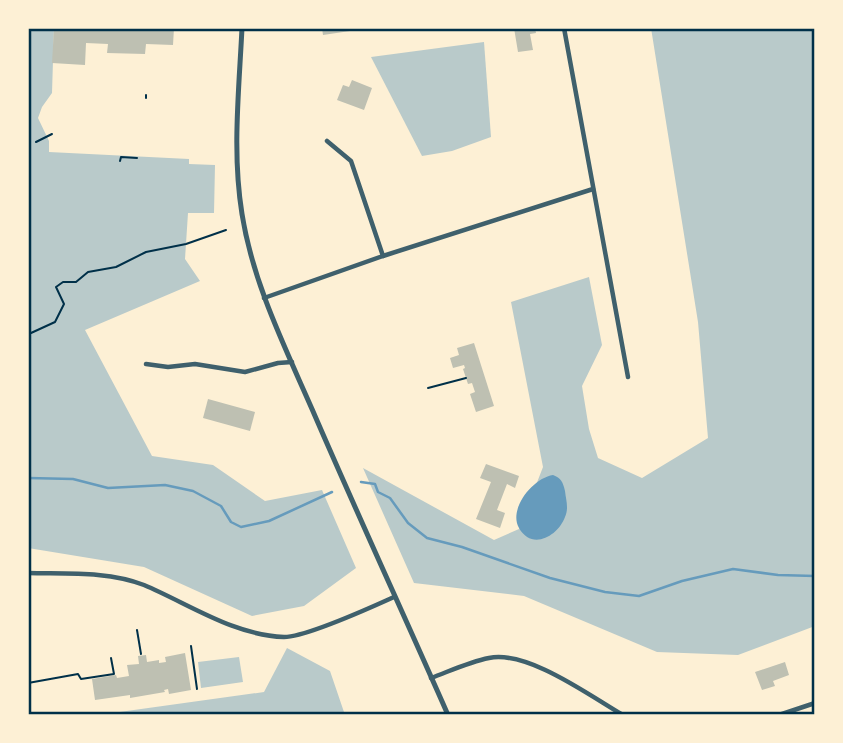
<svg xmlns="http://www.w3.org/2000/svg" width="843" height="743" font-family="Georgia,serif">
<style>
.green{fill:#b9caca}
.water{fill:#669bbc}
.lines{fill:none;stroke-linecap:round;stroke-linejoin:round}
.stream{stroke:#669bbc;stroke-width:2.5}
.building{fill:#bec0b2}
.path{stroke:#003049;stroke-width:2}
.minor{stroke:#3f606c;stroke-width:4.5}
.tertiary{stroke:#3f606c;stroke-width:5}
.neatline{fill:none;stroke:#003049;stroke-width:2.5}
</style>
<rect width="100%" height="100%" fill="#fdf0d5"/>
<g class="green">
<polygon points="28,28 54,28 52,93 42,107 38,118 49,141 49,152 189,159 189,164 215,165 214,213 188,213 185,259 200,281 85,330 152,456 213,465 265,501 322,490 356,568 304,606 252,616 144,567 28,548"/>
<polygon points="651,28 815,28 815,626 738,655 657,652 524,596 414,583 363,468 494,540 519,529 543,467 511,302 589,277 602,345 582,386 589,429 598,458 642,478 708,438 698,322"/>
<polygon points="484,42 491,137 452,151 422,156 371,57"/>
<polygon points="287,648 330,671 345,715 98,715 264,692"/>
<polygon points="239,657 243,682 201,688 198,662"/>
</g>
<path class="water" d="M553 475C561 478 563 482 565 491 566 500 569 508 565 517 558 536 532 551 519 528 508 509 533 478 553 475Z"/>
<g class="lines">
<g class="stream">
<polyline points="28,478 73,479 108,488 165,485 193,491 221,506 231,522 241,527 269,521 332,492"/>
<polyline points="361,482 375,484 378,492 390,498 408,523 427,538 462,547 550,578 605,592 639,596 682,581 733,569 778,575 815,576"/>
</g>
</g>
<g class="building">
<polygon points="54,28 174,28 173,45 146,44 145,54 107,53 108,44 86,43 85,65 52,63"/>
<polygon points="322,28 350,28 350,31 323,35"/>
<polygon points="514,28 535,28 536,33 530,34 533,50 518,52"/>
<polygon points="352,80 372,88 364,110 337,100 343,85 349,87"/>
<polygon points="474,343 494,406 476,412 470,394 475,392 472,383 468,384 463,369 465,368 464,365 453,368 450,358 459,355 457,348"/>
<polygon points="208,399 255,412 250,431 203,418"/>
<polygon points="486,464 519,476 515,488 507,484 497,510 505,513 500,528 476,519 491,482 480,478"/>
<polygon points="185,653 191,690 169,694 168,689 164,690 165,692 130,698 130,695 95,700 92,679 116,675 117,678 129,676 127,665 139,664 138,656 146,655 147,662 159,660 159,663 166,662 165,657"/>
<polygon points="785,662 789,675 773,681 775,686 762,690 755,672"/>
</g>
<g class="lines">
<g class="path">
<polyline points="146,95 146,98"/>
<polyline points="36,142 52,134"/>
<polyline points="120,161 121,157 137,158"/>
<polyline points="28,332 31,333 55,322 64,304 56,287 63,282 76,282 88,272 116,267 146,252 186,244 226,230"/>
<polyline points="428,388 466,378"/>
<polyline points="137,630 141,654"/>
<polyline points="191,646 197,689"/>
<polyline points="28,683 78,674 81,679 114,674 111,658"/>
</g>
<g class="minor">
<polyline points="564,28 628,377"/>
<polyline points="327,141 351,161 383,256"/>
<polyline points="264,298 383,256 593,189"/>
<polyline points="146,364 168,367 195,364 245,372 278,363 292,362"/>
<path d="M28 573C66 574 108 571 144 585 189 604 233 635 284 637 305 637 372 607 394 597"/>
<path d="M431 678C450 671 469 662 489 658 528 650 590 696 623 715"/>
<polyline points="779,715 815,703"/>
</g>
<path class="tertiary" d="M242 28C239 90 232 153 242 214 253 283 284 345 312 409 356 511 403 613 448 715"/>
</g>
<rect width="843" height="743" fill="none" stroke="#fdf0d5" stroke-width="60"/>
<rect x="30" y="30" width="783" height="683" class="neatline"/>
</svg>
